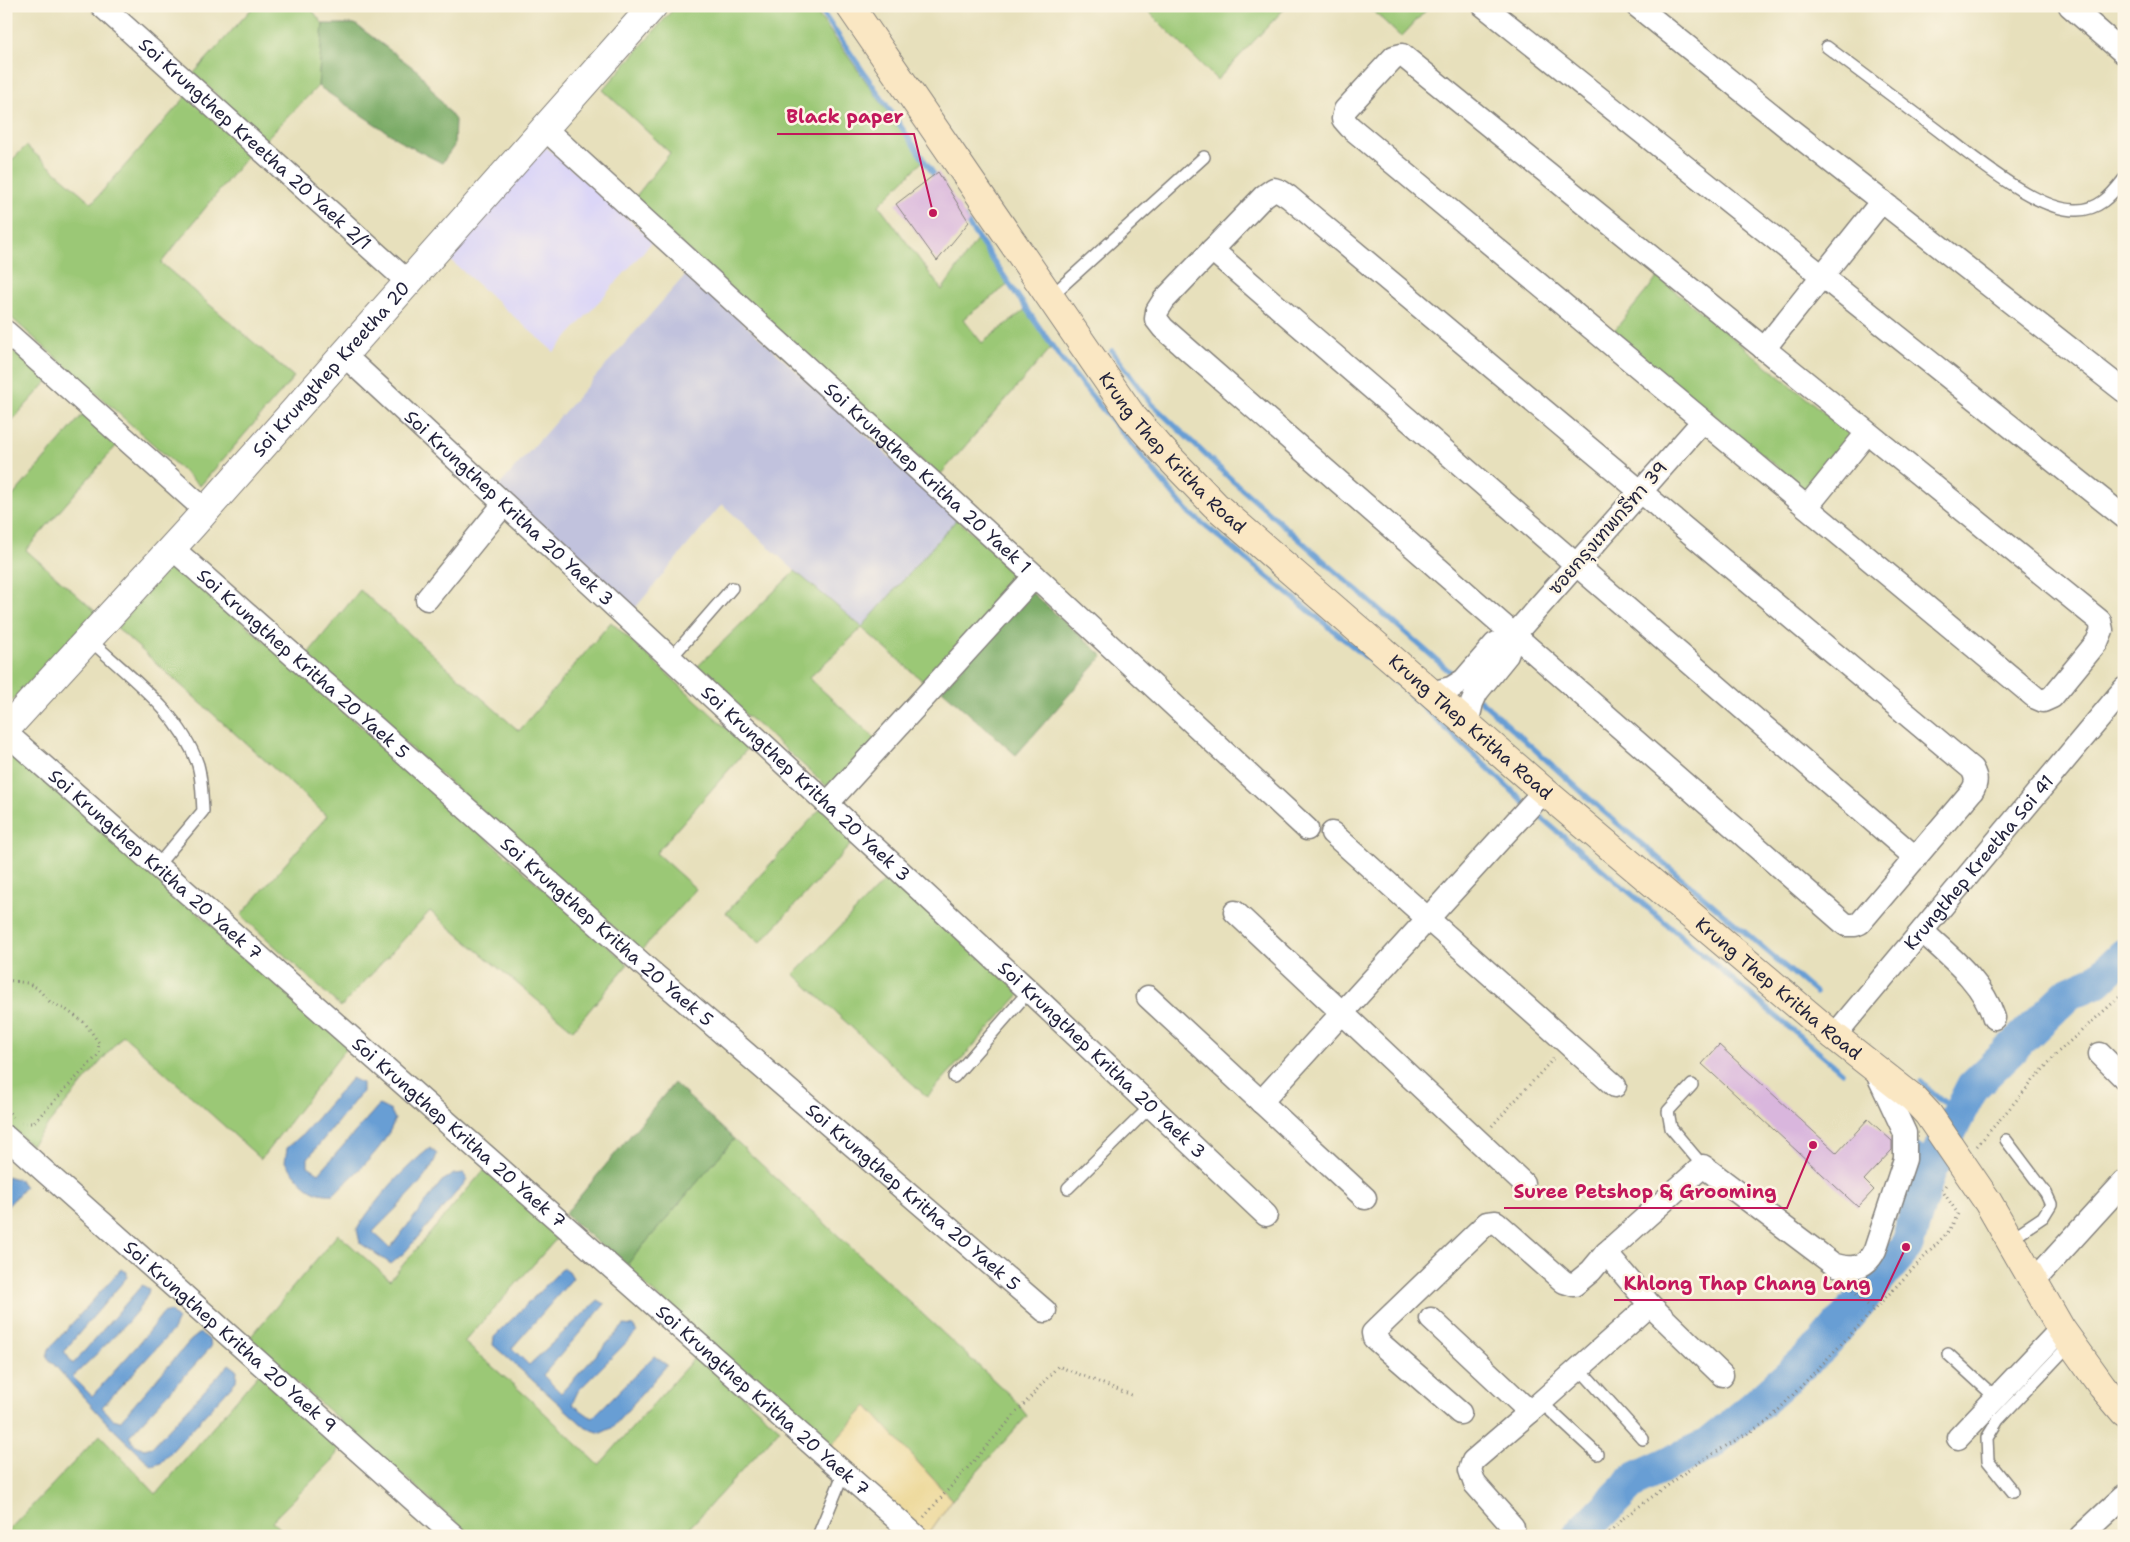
<svg xmlns="http://www.w3.org/2000/svg" width="2130" height="1542" font-family="'Shantell Sans','Playpen Sans Thai',sans-serif">
<style>
.built{fill:#dbd6f7}
.industrial{fill:#c1c2dd}
.green{fill:#9bc876;stroke:#5e7558}
.forest{fill:#7cac67;stroke:#4f6751}
.sand{fill:#eeda9e;stroke:#887e6c}
.water{fill:#679ed4;stroke:#446088}
.lines{fill:none;stroke-linecap:round;stroke-linejoin:round}
.stream{stroke:#679ed4;stroke-width:5.5}
.canal{stroke:#679ed4;stroke-width:20}
.river{stroke:#679ed4;stroke-width:34}
.building{fill:#d9b6dd}
.service-casing{stroke:#84817c;stroke-width:14}
.minor-casing{stroke:#84817c;stroke-width:25}
.tertiary-casing{stroke:#84817c;stroke-width:30}
.secondary-casing{stroke:#84817c;stroke-width:30}
.path{stroke:#84817c;stroke-width:3;stroke-dasharray:1 4;stroke-linecap:butt}
.service{stroke:#fff;stroke-width:11}
.minor{stroke:#fff;stroke-width:22}
.tertiary{stroke:#fff;stroke-width:28}
.secondary{stroke:#fae7c3;stroke-width:28}
.labels{text-anchor:middle;dominant-baseline:central;stroke-width:5;stroke-linejoin:round;paint-order:stroke}
.street-label{font-size:18px;fill:#22223b;stroke:#fcf5e5}
.leader{fill:none;stroke:#c2185b;stroke-width:2}
.callout-dot{fill:#c2185b;stroke:#fcf5e5;stroke-width:2}
.callout-label{font-size:19px;text-anchor:middle;font-weight:bold;fill:#c2185b;stroke:#fcf5e5;stroke-width:5;stroke-linejoin:round;paint-order:stroke}
</style>
<rect width="100%" height="100%" fill="#fcf5e5"/>
<filter id="ink" filterUnits="userSpaceOnUse"><feTurbulence type="fractalNoise" baseFrequency=".02" numOctaves="2"/><feDisplacementMap in="SourceGraphic" scale="10" xChannelSelector="R" yChannelSelector="G"/><feConvolveMatrix kernelMatrix="1 2 1 2 8 2 1 2 1" color-interpolation-filters="sRGB"/></filter>
<filter id="wash" filterUnits="userSpaceOnUse"><feTurbulence type="fractalNoise" baseFrequency=".0096" numOctaves="4" result="noise"/><feDisplacementMap in="SourceGraphic" scale="20" xChannelSelector="R" yChannelSelector="G"/><feGaussianBlur stdDeviation="1.12" result="paint"/><feColorMatrix in="noise" values="0 0 0 0 0 0 0 0 0 0 0 0 0 0 0 0 0 1.4 0 .05"/><feComposite in="paint" operator="in"/></filter>
<g filter="url(#wash)">
<rect width="100%" height="100%" fill="#e7e0bc"/>
<polygon class="built" points="546,147 653,241 554,352 448,258"/>
<polygon class="industrial" points="688,272 957,519 862,627 795,571 722,504 631,613 498,487"/>
<g class="green">
<polygon points="254,6 309,6 323,24 318,86 265,140 194,73"/>
<polygon points="676,6 812,6 923,161 879,205 942,290 979,237 1009,284 963,319 982,343 1026,309 1051,348 939,476 633,200 670,153 603,90"/>
<polygon points="1143,6 1287,6 1217,80"/>
<polygon points="1368,6 1430,6 1401,37"/>
<polygon points="190,92 252,150 161,263 294,377 200,486 6,313 6,166 26,146 92,203"/>
<polygon points="1658,277 1854,437 1808,492 1613,332"/>
<polygon points="6,345 48,381 6,427"/>
<polygon points="84,413 117,445 26,550 96,612 6,707 6,504"/>
<polygon points="957,519 1023,580 925,683 862,628 809,678 877,740 830,789 763,729 693,671 795,571 862,627"/>
<polygon points="174,561 628,964 573,1030 430,911 341,1007 241,915 327,816 117,628"/>
<polygon points="360,590 519,731 611,622 748,748 656,853 696,889 641,951 306,656"/>
<polygon points="14,751 348,1046 261,1159 123,1035 31,1145 6,1124 6,759"/>
<polygon points="822,807 856,839 760,943 726,913"/>
<polygon points="893,872 1022,992 927,1097 794,974"/>
<polygon points="734,1139 1013,1398 1027,1416 952,1500 867,1406 828,1449 625,1267"/>
<polygon points="484,1170 559,1236 464,1342 532,1401 599,1465 697,1355 780,1429 682,1536 472,1536 248,1340 338,1234 390,1280"/>
<polygon points="260,1372 340,1445 334,1459 272,1521 289,1536 6,1536 6,1533 100,1435 156,1494"/>
</g>
<g class="forest">
<polygon points="323,24 355,24 419,72 455,120 454,146 442,163 405,144 318,86"/>
<polygon points="1030,591 1103,656 1016,755 942,690"/>
<polygon points="674,1083 734,1139 625,1267 565,1214"/>
</g>
<polygon class="sand" points="867,1406 952,1500 927,1536 828,1449"/>
<g class="water">
<path d="M352 1078 362 1083V1092L308 1158V1166L319 1173 379 1105 391 1111 395 1119C384 1150 356 1172 334 1194 308 1196 300 1180 285 1162L287 1148 304 1133Z"/>
<path d="M430 1148 437 1154C430 1179 391 1212 373 1232L390 1248 442 1181 454 1174 464 1173 467 1180 405 1252 391 1264 360 1243 357 1229C377 1198 401 1171 430 1148Z"/>
<polygon points="7,1176 20,1180 25,1187 6,1208"/>
<polygon points="563,1268 569,1271 573,1278 512,1348 529,1365 598,1300 605,1304 543,1375 561,1393 624,1325 633,1326 637,1332 578,1391 572,1404 592,1418 654,1356 667,1365 612,1428 601,1433 586,1428 493,1345 494,1337"/>
<path d="M121 1269 127 1272V1277L64 1351 73 1364 142 1285 149 1289C147 1309 89 1360 73 1377L92 1396 137 1346 163 1313 170 1311 178 1319 173 1330 102 1407 113 1419 120 1421 190 1341 200 1333 210 1340 211 1347 129 1436 134 1444 144 1449 152 1447 229 1364 237 1370 236 1381 161 1463 152 1466 109 1425 47 1357 49 1349Z"/>
</g>
<g class="lines">
<g class="stream">
<polyline points="818,6 937,179"/>
<polyline points="964,218 1061,359 1187,511 1399,684 1525,803"/>
<polyline points="1112,351 1152,404 1234,482 1457,678"/>
<polyline points="1480,700 1603,811 1816,993"/>
<polyline points="1532,810 1842,1072"/>
<polyline points="1921,1082 1959,1115"/>
</g>
<polyline class="canal" points="1915,1153 1930,1170"/>
<polyline class="river" points="1579,1536 1635,1479 1708,1445 1753,1408 1823,1345 1906,1247 1930,1170 1973,1086 2069,993 2097,981 2124,955"/>
</g>
<g id="blocks">
<g class="building">
<polygon points="938,172 969,222 937,261 896,204"/>
<polygon points="1719,1045 1837,1153 1868,1119 1892,1141 1892,1150 1864,1180 1874,1190 1858,1207 1702,1064"/>
</g>
</g>
</g>
<g filter="url(#ink)">
<use href="#blocks" fill-opacity="0" stroke="#84817c" stroke-width="1"/>
<g class="lines">
<g class="service-casing">
<g id="service">
<path d="M1827 47C1863 74 1899 101 1935 128 1967 152 2034 210 2075 210 2098 211 2111 196 2124 179"/>
<polyline points="1050,297 1204,157"/>
<path d="M89 639C128 676 180 712 198 765 202 779 202 796 203 811L157 866"/>
<polyline points="671,658 732,588"/>
<polyline points="954,1077 1029,991"/>
<polyline points="1692,1085 1668,1111 1671,1128 1703,1166"/>
<polyline points="2006,1140 2046,1193 2051,1204 2043,1217 2010,1239"/>
<polyline points="1068,1188 1151,1106"/>
<polyline points="1948,1354 1996,1398"/>
<polyline points="1580,1369 1643,1439"/>
<polyline points="1541,1402 1597,1454"/>
<polyline points="2013,1492 1988,1461 1987,1438 1998,1420 2071,1343"/>
<polyline points="818,1536 844,1472"/>
</g>
</g>
<g class="minor-casing">
<g id="minor">
<path id="s1" d="M102 6 408 282"/>
<polyline points="1484,6 2124,517"/>
<polyline points="1637,6 1787,127 2124,391"/>
<polyline points="2070,6 2124,53"/>
<polygon points="1402,55 2100,621 2102,630 2097,642 2052,697 2043,701 2036,698 1350,127 1343,119 1345,110 1394,57"/>
<path id="s2" d="M545 129 1035 576 1307 829"/>
<path d="M1274 189 1280 191 1289 197 1972 769C1977 778 1977 783 1972 791L1860 923 1855 925H1846L1163 328 1156 319 1157 311 1164 300 1264 196Z"/>
<polyline points="1212,250 1916,858"/>
<polyline points="6,332 206,511"/>
<polyline points="1764,349 1882,201"/>
<path id="s3" d="M344 355 1029 991 1266 1215"/>
<polyline points="1807,507 1867,433"/>
<path id="s4" d="M172 548 648 969 1045 1311"/>
<polyline points="427,599 504,504"/>
<polyline points="1431,693 1451,688 1464,680 1495,644 1514,635"/>
<polyline points="1467,724 1472,703 1477,692 1507,655 1514,635 1703,421"/>
<path id="s5" d="M6 733 916 1536"/>
<polyline points="827,804 1035,576"/>
<polyline points="1332,833 1615,1086"/>
<polyline points="1235,912 1523,1183"/>
<path d="M1922 931C1949 956 1983 982 1994 1018"/>
<polyline points="1148,997 1365,1198"/>
<path id="s6" d="M1834 1036 2124 689"/>
<polyline points="2100,1054 2124,1078"/>
<polyline points="1261,1102 1544,791"/>
<path id="s7" d="M6 1137 454 1536"/>
<polyline points="2033,1282 2124,1182"/>
<polyline points="1650,1305 1722,1375"/>
<path d="M1431 1319 1530 1412 1650 1305 1606 1253 1703 1166 1833 1264C1851 1270 1866 1269 1875 1250L1905 1159V1133L1874 1067"/>
<polyline points="1460,1413 1374,1338 1373,1333 1378,1328 1487,1223 1496,1222 1564,1282 1574,1285 1591,1271 1606,1253"/>
<polyline points="1958,1438 2061,1329"/>
<polyline points="1513,1527 1475,1484 1470,1470 1473,1461 1530,1412"/>
<polyline points="2081,1536 2124,1496"/>
</g>
</g>
<g class="tertiary-casing">
<g id="tertiary">
<path id="s8" d="M6 729 192 526 653 6"/>
</g>
</g>
<g class="secondary-casing">
<g id="secondary">
<path id="s9" d="M850 6 1103 374 1132 416 1162 450 1215 505 1544 791 1834 1036 1913 1098 1928 1114 1988 1202 2061 1329 2102 1386 2124 1412"/>
</g>
</g>
<g class="path">
<polyline points="6,980 27,983 37,988 51,1003 65,1009 85,1023 99,1043 98,1055 33,1123 21,1123"/>
<polyline points="6,1109 13,1117"/>
<polyline points="1492,1126 1553,1059"/>
<polyline points="1977,1146 2058,1052 2124,993"/>
<polyline points="1849,1287 1872,1309"/>
<polyline points="924,1517 1058,1366 1134,1396"/>
<polyline points="1606,1536 1622,1519 1701,1461 1768,1421 1949,1231 1958,1214 1942,1190 1948,1182"/>
</g>
<use href="#service" class="service"/>
<use href="#minor" class="minor"/>
<use href="#tertiary" class="tertiary"/>
<use href="#secondary" class="secondary"/>
</g>
</g>
<g class="labels">
<g class="street-label">
<text stroke="none"><textPath href="#s1" startOffset="206">Soi Krungthep Kreetha 20 Yaek 2/1</textPath></text>
<text stroke="none"><textPath href="#s8" startOffset="485">Soi Krungthep Kreetha 20</textPath></text>
<text stroke="none"><textPath href="#s9" startOffset="552">Krung Thep Kritha Road</textPath></text>
<text stroke="none"><textPath href="#s2" startOffset="518">Soi Krungthep Kritha 20 Yaek 1</textPath></text>
<text stroke="none"><textPath href="#s3" startOffset="225">Soi Krungthep Kritha 20 Yaek 3</textPath></text>
<text transform="translate(1608 528) rotate(-49)">ซอยกรุงเทพกรีฑา 39</text>
<text stroke="none"><textPath href="#s4" startOffset="175">Soi Krungthep Kritha 20 Yaek 5</textPath></text>
<text stroke="none"><textPath href="#s9" startOffset="958">Krung Thep Kritha Road</textPath></text>
<text stroke="none"><textPath href="#s3" startOffset="630">Soi Krungthep Kritha 20 Yaek 3</textPath></text>
<text stroke="none"><textPath href="#s6" startOffset="226">Krungthep Kreetha Soi 41</textPath></text>
<text stroke="none"><textPath href="#s5" startOffset="199">Soi Krungthep Kritha 20 Yaek 7</textPath></text>
<text stroke="none"><textPath href="#s4" startOffset="580">Soi Krungthep Kritha 20 Yaek 5</textPath></text>
<text stroke="none"><textPath href="#s9" startOffset="1362">Krung Thep Kritha Road</textPath></text>
<text stroke="none"><textPath href="#s3" startOffset="1035">Soi Krungthep Kritha 20 Yaek 3</textPath></text>
<text stroke="none"><textPath href="#s5" startOffset="604">Soi Krungthep Kritha 20 Yaek 7</textPath></text>
<text stroke="none"><textPath href="#s4" startOffset="985">Soi Krungthep Kritha 20 Yaek 5</textPath></text>
<text stroke="none"><textPath href="#s7" startOffset="300">Soi Krungthep Kritha 20 Yaek 9</textPath></text>
<text stroke="none"><textPath href="#s5" startOffset="1009">Soi Krungthep Kritha 20 Yaek 7</textPath></text>
</g>
</g>
<path class="leader" d="M933 213L914 134H777M1813 1145L1787 1208H1504M1906 1247L1881 1300H1614"/>
<g class="callout-dot">
<circle cx="933" cy="213" r="5"/>
<circle cx="1813" cy="1145" r="5"/>
<circle cx="1906" cy="1247" r="5"/>
</g>
<g class="callout-label">
<text x="845" y="123">Black paper</text>
<text x="1645" y="1198">Suree Petshop &amp; Grooming</text>
<text x="1747" y="1290">Khlong Thap Chang Lang</text>
</g>
<rect width="2130" height="1542" fill="none" stroke="#fcf5e5" stroke-width="25"/>
</svg>
